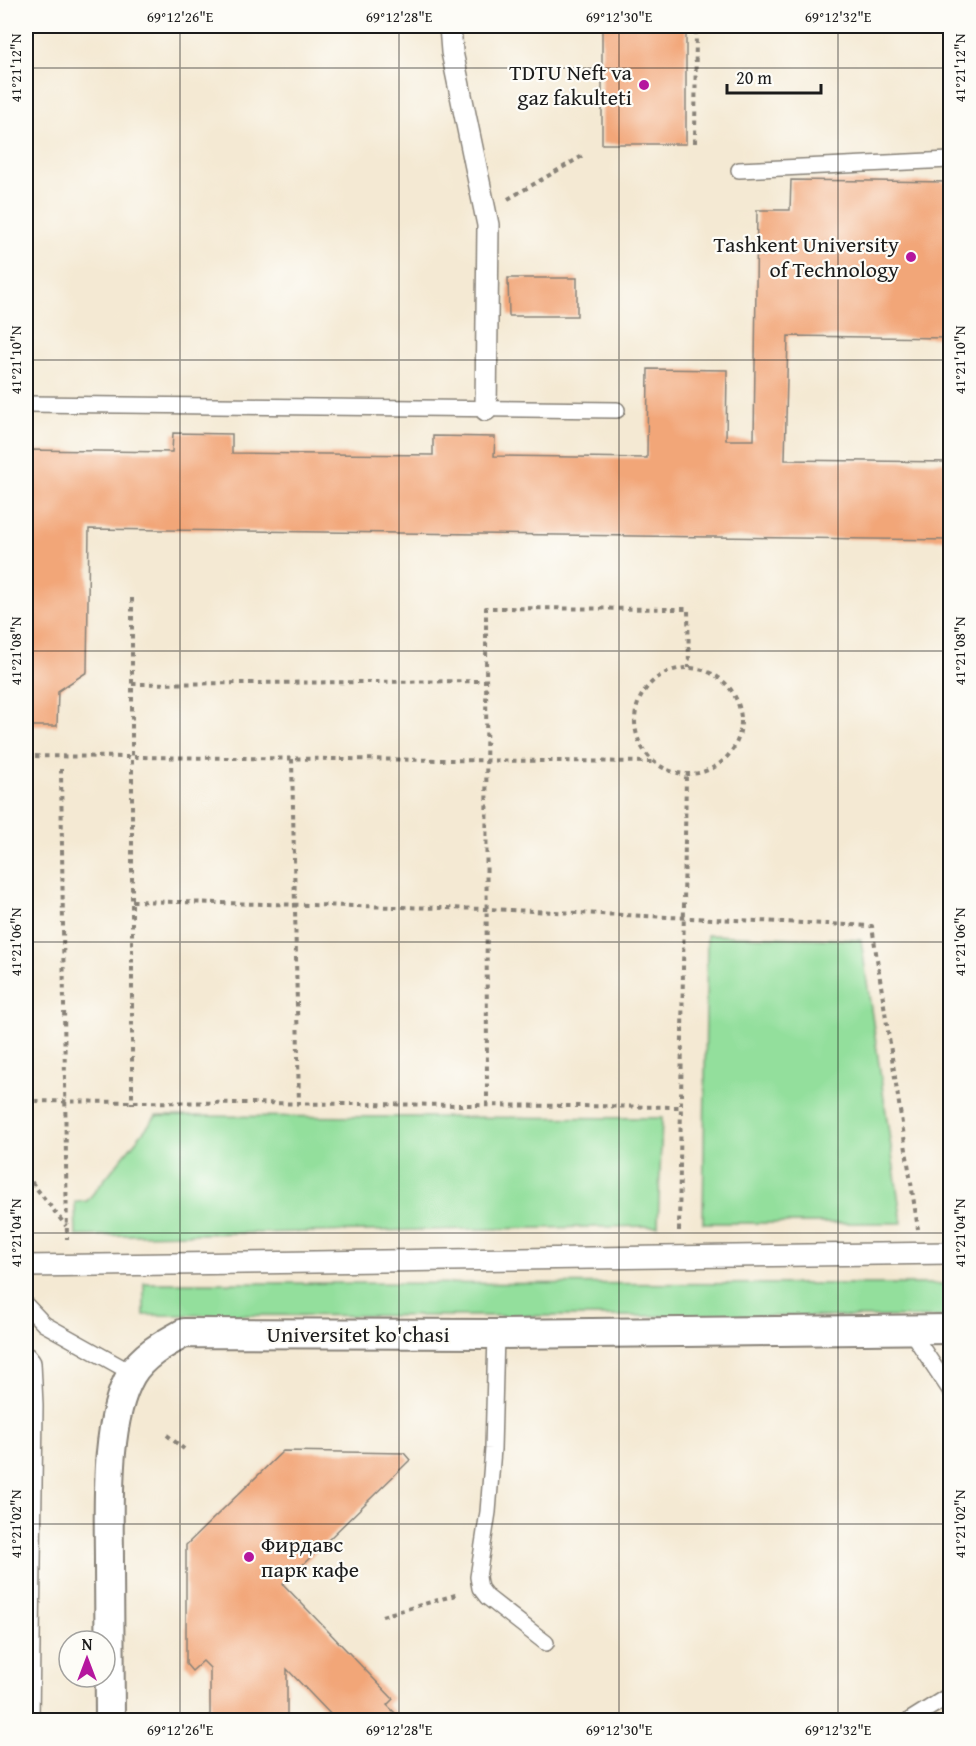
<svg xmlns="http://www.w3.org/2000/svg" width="976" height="1746" font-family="'Gentium Book Plus',serif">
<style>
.green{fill:#93df9c;stroke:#587e5c;stroke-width:1.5}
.building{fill:#f2a678}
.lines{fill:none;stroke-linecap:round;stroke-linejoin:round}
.service-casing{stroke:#888278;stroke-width:18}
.pedestrian-casing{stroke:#888278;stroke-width:24}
.minor-casing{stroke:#888278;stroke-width:32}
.path{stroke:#888278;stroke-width:4;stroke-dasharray:4.5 4.5;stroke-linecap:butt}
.service{stroke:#fff;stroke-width:15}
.pedestrian{stroke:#fff;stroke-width:21}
.minor{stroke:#fff;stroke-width:28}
.ticks{fill:none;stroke:#1c1c1c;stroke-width:1.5;stroke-opacity:0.45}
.poi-dot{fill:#b5179e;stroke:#fdfcf7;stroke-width:2}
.labels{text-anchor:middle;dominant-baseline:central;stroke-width:4.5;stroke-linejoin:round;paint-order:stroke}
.poi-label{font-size:22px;fill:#1c1c1c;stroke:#fdfcf7;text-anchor:end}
.street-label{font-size:22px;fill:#1c1c1c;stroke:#fdfcf7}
.neatline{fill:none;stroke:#1c1c1c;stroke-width:2}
.ticks-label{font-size:15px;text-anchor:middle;fill:#1c1c1c}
</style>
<rect width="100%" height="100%" fill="#fdfcf7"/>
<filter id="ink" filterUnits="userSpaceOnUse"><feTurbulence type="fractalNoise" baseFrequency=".0167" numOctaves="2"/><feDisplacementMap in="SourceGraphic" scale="12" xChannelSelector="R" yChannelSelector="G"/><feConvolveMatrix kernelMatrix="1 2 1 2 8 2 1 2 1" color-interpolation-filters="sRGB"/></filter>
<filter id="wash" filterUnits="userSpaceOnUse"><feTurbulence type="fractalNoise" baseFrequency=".008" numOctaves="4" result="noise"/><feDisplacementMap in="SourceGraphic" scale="24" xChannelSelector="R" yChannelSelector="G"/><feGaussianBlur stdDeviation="1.35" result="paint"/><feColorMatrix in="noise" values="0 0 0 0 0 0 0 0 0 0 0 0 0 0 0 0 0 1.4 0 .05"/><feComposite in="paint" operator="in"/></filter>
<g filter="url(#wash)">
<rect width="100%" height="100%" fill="#f4e9d3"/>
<g class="green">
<polygon points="707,935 861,940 902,1223 703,1223"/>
<polygon points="156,1116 662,1118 658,1226 76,1236 75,1202 87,1201"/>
<polygon points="144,1283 950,1284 950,1317 144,1315"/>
</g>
<g id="blocks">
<g class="building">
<rect x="602" y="26" width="84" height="118"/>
<polygon points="791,180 950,182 950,338 788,336 785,460 950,462 950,540 89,529 87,672 58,691 57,726 26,726 26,450 172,452 173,433 232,434 232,453 433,455 433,436 495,437 494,456 647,458 648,369 727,370 726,440 754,440 757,210 790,210"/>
<polygon points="508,278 577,278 577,316 509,316"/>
<polygon points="283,1451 404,1453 410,1460 283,1584 393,1699 387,1705 402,1720 336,1720 287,1669 287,1720 210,1720 210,1668 203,1661 192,1671 186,1664 186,1545"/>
</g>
</g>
</g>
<g filter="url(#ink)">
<use href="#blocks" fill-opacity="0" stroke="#888278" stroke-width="1.5"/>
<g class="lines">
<g class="service-casing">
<g id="service">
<polyline points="739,170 950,160"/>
<polyline points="26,404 617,410"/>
<polyline points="26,1305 44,1324 132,1373"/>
<polyline points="910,1330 950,1390"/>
<polyline points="496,1334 493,1449 488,1512 478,1577 480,1588 487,1597 546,1643"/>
<polyline points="910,1720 950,1695"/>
</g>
</g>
<g class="pedestrian-casing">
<g id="pedestrian">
<polyline points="450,26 452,52 488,225 486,410"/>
<polyline points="26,1266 950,1253"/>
<polyline points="26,1358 30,1363 32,1405 28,1720"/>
</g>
</g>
<g class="minor-casing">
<path id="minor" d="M110 1720C110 1668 109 1616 109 1564 109 1510 104 1422 131 1375 143 1355 164 1344 184 1333L496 1334 950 1329"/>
</g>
<g class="path">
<polyline points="695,143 696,26"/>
<polyline points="508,199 584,155"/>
<polyline points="132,598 132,1104"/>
<circle cx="688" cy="721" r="53"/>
<polyline points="132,684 486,681"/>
<polyline points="26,756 654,762"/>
<polyline points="292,759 299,1105"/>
<polyline points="61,769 67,1239"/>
<polyline points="132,901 487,909 872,926 918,1229"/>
<polyline points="26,1101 682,1107"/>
<polyline points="487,1106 486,608 688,609 689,668"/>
<polyline points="26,1175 66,1226"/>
<polyline points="679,1231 686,774"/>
<polyline points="167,1435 184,1449"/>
<polyline points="382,1616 459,1594"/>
</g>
<use href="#service" class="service"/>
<use href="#pedestrian" class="pedestrian"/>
<use href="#minor" class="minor"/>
</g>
</g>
<path class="ticks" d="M180 26V1720M399 26V1720M619 26V1720M838 26V1720M26 68H950M26 360H950M26 651H950M26 942H950M26 1233H950M26 1524H950"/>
<g class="poi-dot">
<circle cx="644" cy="85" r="6"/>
<circle cx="911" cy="257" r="6"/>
<circle cx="249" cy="1557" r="6"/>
</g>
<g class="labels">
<g class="poi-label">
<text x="632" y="72">TDTU Neft va<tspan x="632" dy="25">gaz fakulteti</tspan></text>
<text x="899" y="244">Tashkent University<tspan x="899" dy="25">of Technology</tspan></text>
<text x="261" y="1544" text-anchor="start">Фирдавс<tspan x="261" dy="25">парк кафе</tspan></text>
</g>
<g class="street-label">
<text x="358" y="1334">Universitet ko'chasi</text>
</g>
</g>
<rect width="976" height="1746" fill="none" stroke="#fdfcf7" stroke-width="66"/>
<g transform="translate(87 1659)"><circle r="28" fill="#fdfcf7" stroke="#a3a29f" stroke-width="1.5"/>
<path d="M0-4.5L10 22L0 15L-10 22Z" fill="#b5179e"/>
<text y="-9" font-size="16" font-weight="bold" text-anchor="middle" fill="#1c1c1c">N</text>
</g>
<path d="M727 84v9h94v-9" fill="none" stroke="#1c1c1c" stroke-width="3"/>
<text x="736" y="84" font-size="18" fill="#1c1c1c" stroke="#fdfcf7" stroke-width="4.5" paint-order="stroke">20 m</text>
<rect x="33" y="33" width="910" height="1680" class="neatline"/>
<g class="ticks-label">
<text x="180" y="22">69°12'26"E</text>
<text x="399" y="22">69°12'28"E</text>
<text x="619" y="22">69°12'30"E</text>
<text x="838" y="22">69°12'32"E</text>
<text transform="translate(16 68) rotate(-90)" y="5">41°21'12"N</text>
<text transform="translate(960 68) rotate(-90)" y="5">41°21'12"N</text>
<text transform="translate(16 360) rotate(-90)" y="5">41°21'10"N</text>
<text transform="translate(960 360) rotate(-90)" y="5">41°21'10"N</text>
<text transform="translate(16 651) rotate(-90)" y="5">41°21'08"N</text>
<text transform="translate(960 651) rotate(-90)" y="5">41°21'08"N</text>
<text transform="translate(16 942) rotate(-90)" y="5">41°21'06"N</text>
<text transform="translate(960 942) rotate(-90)" y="5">41°21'06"N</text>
<text transform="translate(16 1233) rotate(-90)" y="5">41°21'04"N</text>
<text transform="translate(960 1233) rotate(-90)" y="5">41°21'04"N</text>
<text transform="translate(16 1524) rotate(-90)" y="5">41°21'02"N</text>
<text transform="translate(960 1524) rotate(-90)" y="5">41°21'02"N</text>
<text x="180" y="1735">69°12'26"E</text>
<text x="399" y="1735">69°12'28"E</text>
<text x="619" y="1735">69°12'30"E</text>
<text x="838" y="1735">69°12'32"E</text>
</g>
</svg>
